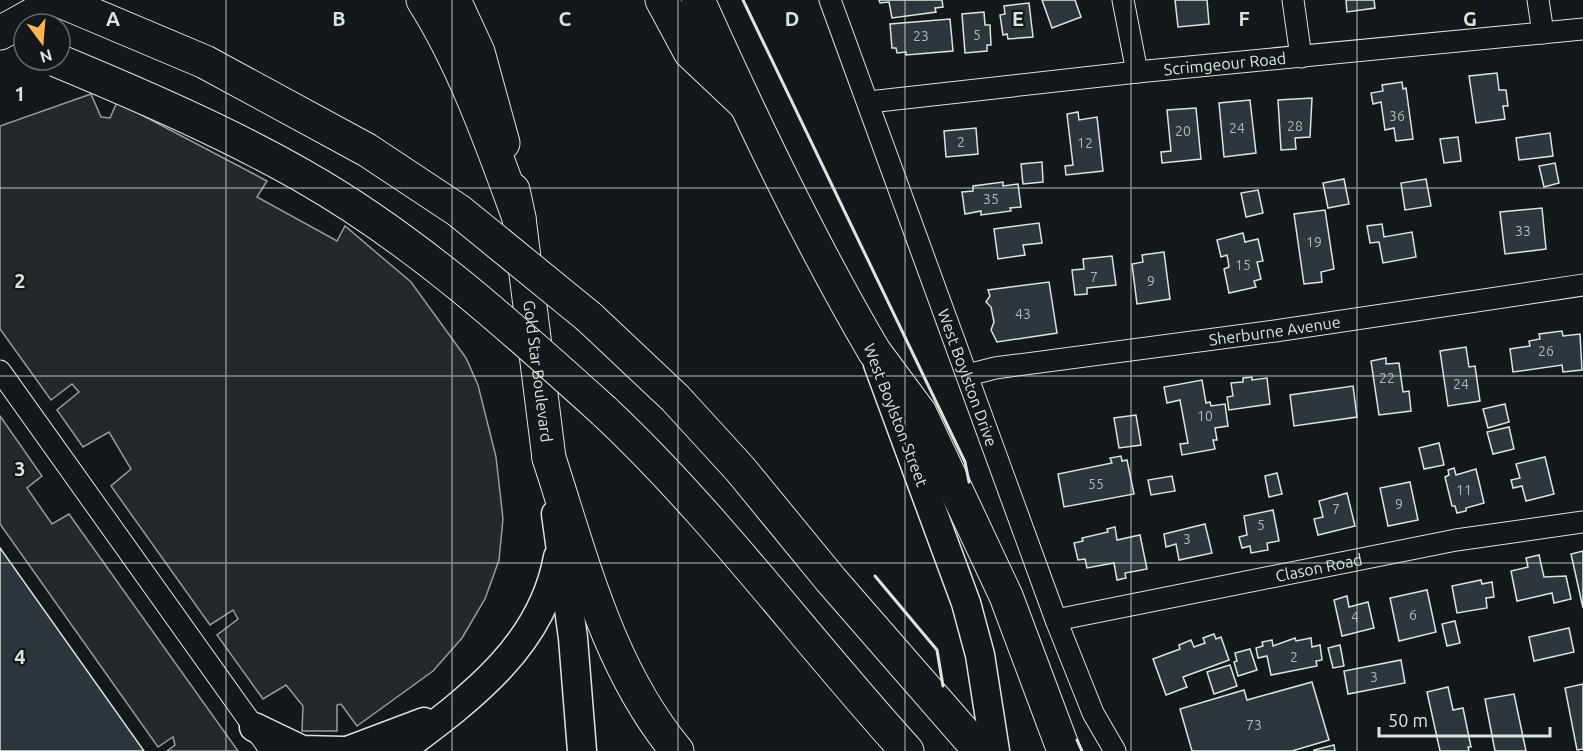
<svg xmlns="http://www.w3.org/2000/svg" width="1583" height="751" font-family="Ubuntu,sans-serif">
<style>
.parking{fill:#24282b;stroke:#939e99;stroke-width:1.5}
.building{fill:#2c363c;stroke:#d8e6dc;stroke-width:1.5}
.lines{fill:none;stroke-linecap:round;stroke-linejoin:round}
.street-casing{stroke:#d8e6dc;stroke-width:23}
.secondary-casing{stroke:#d8e6dc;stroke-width:31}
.primary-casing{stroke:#d8e6dc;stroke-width:35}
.highway-casing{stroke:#d8e6dc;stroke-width:35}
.street{stroke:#14181c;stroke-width:21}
.secondary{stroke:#14181c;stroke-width:28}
.primary{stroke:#14181c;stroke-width:33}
.highway{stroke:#14181c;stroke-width:33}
.highway-bridge-casing{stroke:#d8e6dc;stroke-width:35;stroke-linecap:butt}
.highway-bridge{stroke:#14181c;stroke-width:33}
.wall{stroke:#d8e6dc;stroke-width:3}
.grid{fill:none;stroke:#d8e6dc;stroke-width:1.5;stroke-opacity:0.55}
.labels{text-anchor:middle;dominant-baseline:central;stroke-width:4.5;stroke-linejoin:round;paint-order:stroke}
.number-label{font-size:14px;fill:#adbab4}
.street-label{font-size:16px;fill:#d8e6dc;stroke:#14181c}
.grid-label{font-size:20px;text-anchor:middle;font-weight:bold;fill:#d8e6dc;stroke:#14181c;stroke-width:4.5;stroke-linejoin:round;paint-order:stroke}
</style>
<rect width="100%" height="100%" fill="#14181c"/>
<g class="parking">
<polygon points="91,94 101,117 110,118 117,102 267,181 257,197 337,241 345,226 411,282 466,358 478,385 496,457 503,519 499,560 485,599 462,638 433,671 357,726 341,704 337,705 337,731 302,731 303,706 286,685 263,699 217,635 238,619 233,610 210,625 111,486 131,469 109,432 83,447 57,410 79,392 72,384 51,400 0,329 0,126"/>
<polygon points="0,416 42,476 27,488 52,524 69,514 238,751 167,751 175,745 173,737 158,747 0,524"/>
</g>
<g class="building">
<polygon points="879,0 942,0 943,7 935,8 936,12 892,18 889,2 880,3"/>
<polygon points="1042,0 1075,0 1081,17 1052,28"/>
<polygon points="1175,0 1207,0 1209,24 1178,27"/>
<polygon points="1346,0 1374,0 1375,8 1347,12"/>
<polygon points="1029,3 1033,37 1008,39 1007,34 1003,35 1000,15 1005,14 1004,6"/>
<polygon points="984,12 985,25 990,25 991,45 987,45 987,51 965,53 962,14"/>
<polygon points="950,19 953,51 906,55 906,52 897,53 896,48 892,48 890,24"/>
<polygon points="1497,73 1499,90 1506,90 1508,106 1503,106 1505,119 1476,123 1469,76"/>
<polygon points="1402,82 1403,89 1406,88 1413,139 1396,141 1394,128 1385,130 1381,102 1373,104 1371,93 1383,91 1382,85"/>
<polygon points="1312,98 1310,137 1295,138 1296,149 1281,150 1278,100"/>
<polygon points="1250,100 1256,153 1224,157 1219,103"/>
<polygon points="1196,108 1201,159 1162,163 1161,152 1171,151 1167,110"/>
<polygon points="1078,112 1079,120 1097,117 1103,171 1066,175 1065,166 1073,165 1067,114"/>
<polygon points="976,128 978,154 946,157 944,131"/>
<polygon points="1550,133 1553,156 1519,160 1516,138"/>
<polygon points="1458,137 1461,161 1444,163 1440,139"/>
<polygon points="1042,162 1043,182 1023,184 1021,164"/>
<polygon points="1555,163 1559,183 1544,187 1539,166"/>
<polygon points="1344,179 1349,204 1328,208 1323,183"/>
<polygon points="1426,179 1431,206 1405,210 1401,183"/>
<polygon points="1003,182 1003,186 1018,184 1021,207 1010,208 1011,211 981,215 981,211 965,214 962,192 973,191 973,186"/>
<polygon points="1258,190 1263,213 1246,217 1241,193"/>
<polygon points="1542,208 1546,249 1505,254 1500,212"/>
<polygon points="1325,210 1334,269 1321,272 1322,282 1304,284 1294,214"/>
<polygon points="1039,223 1042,243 1023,245 1025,255 998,259 994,229"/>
<polygon points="1382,224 1384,237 1412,232 1416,257 1383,263 1379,242 1370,243 1367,226"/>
<polygon points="1243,233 1245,242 1258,239 1263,261 1257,262 1261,279 1254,281 1256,287 1229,293 1224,269 1229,267 1227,255 1221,257 1217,240"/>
<polygon points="1164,252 1170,299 1137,304 1132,264 1143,262 1142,255"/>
<polygon points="1112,256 1116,285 1087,288 1087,294 1075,295 1072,270 1084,269 1083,259"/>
<polygon points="1049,282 1057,333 997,342 991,330 994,322 991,307 986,302 990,296 988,290"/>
<polygon points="1562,331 1563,336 1580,334 1582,370 1563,372 1562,365 1513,372 1510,349 1530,346 1529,341 1540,339 1539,334"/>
<polygon points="1466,347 1469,367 1475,366 1480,401 1448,406 1440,351"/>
<polygon points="1386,358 1386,364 1399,363 1403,392 1409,391 1411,411 1379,415 1371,361"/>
<polygon points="1252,377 1252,380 1267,378 1270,404 1229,410 1227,397 1233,396 1231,383 1243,382 1243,378"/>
<polygon points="1202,380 1206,403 1210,402 1211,406 1225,404 1228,426 1215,428 1217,440 1213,440 1215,449 1182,455 1180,444 1188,443 1180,400 1167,403 1164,387"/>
<polygon points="1353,386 1357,417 1294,426 1290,395"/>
<polygon points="1505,404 1509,422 1488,428 1483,409"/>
<polygon points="1136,415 1141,445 1119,448 1114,418"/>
<polygon points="1509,427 1514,449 1493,454 1487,432"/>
<polygon points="1439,443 1444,465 1424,469 1419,448"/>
<polygon points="1121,456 1122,461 1127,460 1134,494 1064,507 1058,474 1112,463 1110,458"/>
<polygon points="1545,457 1554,494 1526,501 1522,486 1513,488 1511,480 1520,478 1516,464"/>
<polygon points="1454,468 1456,475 1476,469 1484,503 1466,508 1466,511 1457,513 1455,506 1452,506 1445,477 1449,475 1448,470"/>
<polygon points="1277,473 1282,494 1269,497 1265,476"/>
<polygon points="1172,476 1175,491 1151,495 1148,480"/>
<polygon points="1410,482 1418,520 1388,526 1380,488"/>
<polygon points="1347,493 1355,526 1318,535 1314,519 1323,517 1319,501"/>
<polygon points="1273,510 1279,541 1267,543 1268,550 1251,553 1250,546 1242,548 1239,537 1247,535 1244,516"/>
<polygon points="1205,524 1212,553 1179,560 1176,544 1166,547 1164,534"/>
<polygon points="1115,527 1117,540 1140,535 1147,569 1125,573 1126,578 1117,580 1114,563 1087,568 1085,559 1078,560 1074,543 1083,541 1082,538 1108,532 1107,529"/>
<polygon points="0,548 144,751 0,751"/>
<polygon points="1583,551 1583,608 1571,554"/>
<polygon points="1539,555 1544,577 1566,576 1571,599 1554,603 1552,593 1517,601 1511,571 1528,567 1526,558"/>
<polygon points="1481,580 1482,584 1492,582 1494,597 1486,598 1487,608 1457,613 1452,586"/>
<polygon points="1427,590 1436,632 1399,641 1390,598"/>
<polygon points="1347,596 1349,607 1368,602 1374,628 1342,636 1334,600"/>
<polygon points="1455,621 1460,643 1447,646 1442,624"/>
<polygon points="1569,628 1574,652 1534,661 1529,637"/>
<polygon points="1214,634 1216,639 1221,637 1229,660 1183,677 1187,687 1166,695 1153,659 1180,649 1179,645 1191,640 1194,647 1205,643 1203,638"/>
<polygon points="1295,638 1296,641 1311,638 1312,647 1320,645 1322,660 1316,661 1317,666 1271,675 1267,656 1258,658 1256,648 1263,646 1262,642 1272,640 1273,646"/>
<polygon points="1340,645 1344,666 1333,668 1328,648"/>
<polygon points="1250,649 1257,670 1238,676 1234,662 1237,661 1235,653"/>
<polygon points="1401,660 1405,683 1348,694 1344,671"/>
<polygon points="1230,665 1237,686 1214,694 1207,672"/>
<polygon points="1312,682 1329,740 1292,751 1192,751 1180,709 1244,690 1247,700"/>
<polygon points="1583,684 1583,749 1577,750 1565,688"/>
<polygon points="1448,687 1453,710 1463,708 1471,747 1468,747 1469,751 1440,751 1427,692"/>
<polygon points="1514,694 1526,751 1495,751 1485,699"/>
<polygon points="1334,745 1335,751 1314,751 1314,750"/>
</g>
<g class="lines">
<g class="street-casing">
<g id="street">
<path id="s1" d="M830 0 1056 620 1093 713 1115 751"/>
<polyline points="1123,0 1137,72"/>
<polyline points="1293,0 1301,57"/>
<polyline points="1538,0 1543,33"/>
<path id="s2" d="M869 102 1137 72 1583 29"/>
<polyline points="0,371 271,751"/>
<path id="s3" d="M968 375 995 368 1275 331 1583 285"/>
<path id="s4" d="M1056 620 1456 540 1583 522"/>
</g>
</g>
<g class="secondary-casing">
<g id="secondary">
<polyline points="878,364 966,603 980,655 995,751"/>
<polyline points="556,514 573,638 582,751"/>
<polyline points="254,727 302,750 343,751"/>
<polyline points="347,751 424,722"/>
<path d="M400 751C468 700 542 647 558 557"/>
</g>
</g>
<g class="primary-casing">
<g id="primary">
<polyline points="454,0 478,52 503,143"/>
<path d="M698 0C752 120 808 238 874 351"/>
<path id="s5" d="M513 190 519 218 549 458"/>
</g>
</g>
<g class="highway-casing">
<g id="highway">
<path d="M423 0C464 64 493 147 519 218"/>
<polyline points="662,0 690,52 744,103"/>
<polyline points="0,33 59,0"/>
<polyline points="589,317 675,398 740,469 831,580 980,751"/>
<polyline points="874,351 920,413 1006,596 1064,751"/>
<path d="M604 411C715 515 805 639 907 751"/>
<path d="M549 458C582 559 608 668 677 751"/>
</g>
</g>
<use href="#street" class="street"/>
<use href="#secondary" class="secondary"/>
<use href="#primary" class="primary"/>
<use href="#highway" class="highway"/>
<g class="highway-bridge-casing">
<g id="highway-bridge">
<polyline points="58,0 205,62 367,150 459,211 589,317"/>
<path d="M56 60C140 95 224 131 303 176 414 239 510 326 604 411"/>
</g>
</g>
<use href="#highway-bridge" class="highway-bridge"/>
<g class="wall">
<polyline points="743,0 965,462 969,482"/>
<polyline points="875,576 937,650 943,686"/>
<polyline points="1077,740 1082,751"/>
</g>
</g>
<path class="grid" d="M226 0V751M452 0V751M678 0V751M905 0V751M1131 0V751M1357 0V751M0 188H1583M0 376H1583M0 563H1583"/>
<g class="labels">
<g class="number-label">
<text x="977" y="35">5</text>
<text x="921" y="36">23</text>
<text x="1397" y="116">36</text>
<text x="1295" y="126">28</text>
<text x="1237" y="128">24</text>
<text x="1183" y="131">20</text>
<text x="961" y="142">2</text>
<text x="1085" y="143">12</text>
<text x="991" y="199">35</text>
<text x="1523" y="231">33</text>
<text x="1314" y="242">19</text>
<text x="1243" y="265">15</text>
<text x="1094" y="277">7</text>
<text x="1151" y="281">9</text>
<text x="1023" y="314">43</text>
<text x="1546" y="351">26</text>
<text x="1387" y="378">22</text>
<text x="1461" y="384">24</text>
<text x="1205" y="416">10</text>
<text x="1096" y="484">55</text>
<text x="1464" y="490">11</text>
<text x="1399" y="504">9</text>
<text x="1336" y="509">7</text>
<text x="1261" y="525">5</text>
<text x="1187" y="539">3</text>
<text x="1413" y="615">6</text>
<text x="1355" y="617">4</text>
<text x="1294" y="657">2</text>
<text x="1374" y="677">3</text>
<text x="1254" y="725">73</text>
</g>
<g class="street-label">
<text stroke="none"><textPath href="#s2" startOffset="358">Scrimgeour Road</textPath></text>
<text stroke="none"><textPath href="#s3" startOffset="310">Sherburne Avenue</textPath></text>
<text stroke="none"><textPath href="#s5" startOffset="183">Gold Star Boulevard</textPath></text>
<text stroke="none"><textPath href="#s1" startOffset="402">West Boylston Drive</textPath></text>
<text transform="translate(896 415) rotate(69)">West Boylston Street</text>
<text stroke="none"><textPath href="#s4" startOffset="268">Clason Road</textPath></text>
</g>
</g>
<g class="grid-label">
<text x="113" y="26">A</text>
<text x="339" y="26">B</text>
<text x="565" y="26">C</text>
<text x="792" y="26">D</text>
<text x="1018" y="26">E</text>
<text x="1244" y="26">F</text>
<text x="1470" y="26">G</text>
<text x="20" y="101">1</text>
<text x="20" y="288">2</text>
<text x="20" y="476">3</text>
<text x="20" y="664">4</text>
</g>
<g transform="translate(42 42) rotate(164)"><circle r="28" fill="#14181c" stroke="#626a69" stroke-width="1.5"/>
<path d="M0-4.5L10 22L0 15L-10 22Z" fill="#ffb74d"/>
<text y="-9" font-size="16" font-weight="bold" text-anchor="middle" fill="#d8e6dc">N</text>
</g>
<path d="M1379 727v9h171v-9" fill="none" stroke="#d8e6dc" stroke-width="3"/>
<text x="1388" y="727" font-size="18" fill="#d8e6dc" stroke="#14181c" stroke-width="4.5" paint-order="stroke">50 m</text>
</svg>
